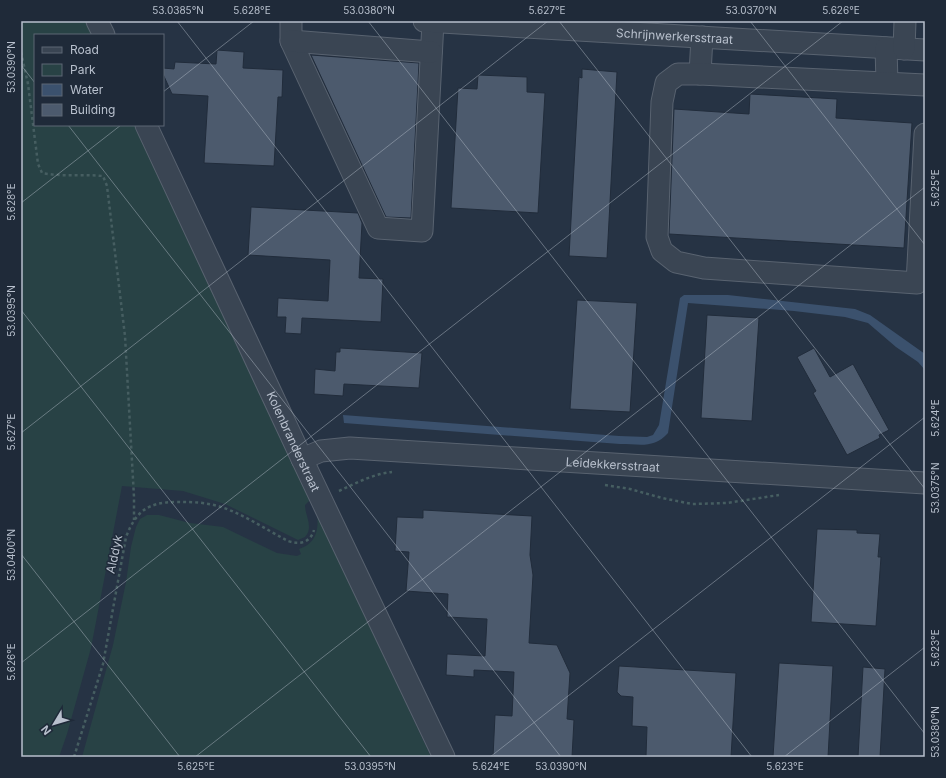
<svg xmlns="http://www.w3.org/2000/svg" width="946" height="778" font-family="Inter,sans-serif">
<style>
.green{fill:#284245}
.water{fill:#3b516d}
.building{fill:#4c5a6d;stroke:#212c3b}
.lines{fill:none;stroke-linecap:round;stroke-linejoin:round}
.minor-casing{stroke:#596370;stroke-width:23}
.path{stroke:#465e61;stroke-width:2.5;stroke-dasharray:3 3;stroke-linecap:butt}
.minor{stroke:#3a4553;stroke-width:21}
.ticks{fill:none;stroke:#b8c0cd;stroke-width:1;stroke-opacity:0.45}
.labels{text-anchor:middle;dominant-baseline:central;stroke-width:3;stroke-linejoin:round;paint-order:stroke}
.street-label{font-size:12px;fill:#b8c0cd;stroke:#1f2a39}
.neatline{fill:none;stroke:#b8c0cd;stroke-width:1.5}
.ticks-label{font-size:10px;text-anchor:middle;fill:#b8c0cd}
</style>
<rect width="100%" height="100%" fill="#263344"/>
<g class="green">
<path d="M21 21H85L92 35H35V125H134L309 496V501L305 505C305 516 314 527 305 537L298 540 225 504 183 491 122 486 91 648 67 734 59 757H21Z"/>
<path d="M317 514 431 757H82L113 645 126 582 131 547 136 527 140 519 147 515H159L190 523 223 527 277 553 297 556 301 554 299 549C316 544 319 530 317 514Z"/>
</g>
<path class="water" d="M684 295H728L855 309 870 315 925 354V370L918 362 896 347 868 323 845 317 794 311 688 303 668 433C654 449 640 444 620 444L344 423 343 415 619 436 647 437 653 435 659 425 680 298Z"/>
<g class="building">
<polygon points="217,50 244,52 243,68 283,70 282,97 278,97 274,166 204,163 208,96 172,94 163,74 163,68 174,69 175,62 216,64"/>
<polygon points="311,55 419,63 411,218 386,217"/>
<polygon points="582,69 617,72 607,258 569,256 579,77 582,78"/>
<polygon points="478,75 527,77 527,92 545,93 538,213 451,208 458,88 477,89"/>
<polygon points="750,94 837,99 836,118 912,123 904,248 669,234 674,109 749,114"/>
<polygon points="251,207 358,213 362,223 359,278 383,279 381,322 302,318 301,334 285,333 286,317 277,317 278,298 328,301 330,260 248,255"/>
<polygon points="577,300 637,303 630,412 570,409"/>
<polygon points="707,315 759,318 752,421 701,418"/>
<polygon points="340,348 422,353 419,388 344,384 343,396 314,394 315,369 335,371 336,352 340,352"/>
<polygon points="814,348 830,377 853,364 889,430 879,435 880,438 847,455 813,393 816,391 797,357"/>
<polygon points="423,510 532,516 530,555 533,575 529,643 557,645 570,673 567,719 574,720 572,757 493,757 495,715 512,716 514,672 474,670 474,677 446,675 447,654 485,656 487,619 447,617 448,594 406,591 409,552 395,551 397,517 423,518"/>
<polygon points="817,529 857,530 857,533 880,534 878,557 881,557 876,626 811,622"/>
<polygon points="779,663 833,666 828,757 773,757"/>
<polygon points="619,666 736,673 731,757 646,756 647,727 632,726 633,697 621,696 617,692"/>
<polygon points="863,667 885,669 880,757 858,757"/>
</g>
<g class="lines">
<g class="minor-casing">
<g id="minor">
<polyline points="97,21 104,35"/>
<polyline points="291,21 291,41 378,228 422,231 433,22"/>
<path id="s1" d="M424 21 925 50"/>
<polyline points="291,41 431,52"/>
<polyline points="886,48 887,82"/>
<polyline points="904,49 905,21"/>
<polyline points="700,74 702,37"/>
<polyline points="925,85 700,74 678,74 666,83 662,102 657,237 662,251 676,262 704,268 917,283 925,134"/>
<path id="s2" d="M146 125 302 459 444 757"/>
<path id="s3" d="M302 459 321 451 350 448 925 483"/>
</g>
</g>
<g class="path">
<path d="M21 52 28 84 38 164 42 173C62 177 82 174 103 176L107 186 125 336 134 497V520"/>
<polyline points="605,485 630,489 662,498 692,504 727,503 779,495"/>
<path d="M339 491C356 483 373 474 392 472"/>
<path d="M74 757 103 664 126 537C136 511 148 502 177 502 189 502 201 502 214 505 239 511 265 529 288 541 300 545 310 543 314 530"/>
</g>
<use href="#minor" class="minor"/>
</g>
<path class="ticks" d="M177 21 752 757M368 21 925 734M559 21 925 489M750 21 925 245M21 65 35 83M163 92 254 21M68 125 561 757M21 203 121 125M21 310 371 757M21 433 548 21M21 554 180 757M21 663 843 21M195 757 925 187M490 757 925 417M784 757 925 647"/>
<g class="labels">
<g class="street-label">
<text stroke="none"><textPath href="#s1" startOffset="251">Schrijnwerkersstraat</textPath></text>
<text stroke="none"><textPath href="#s2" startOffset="349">Kolenbranderstraat</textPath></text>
<text stroke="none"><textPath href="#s3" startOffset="313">Leidekkersstraat</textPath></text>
<text transform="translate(114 554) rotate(-78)">Alddyk</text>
</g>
</g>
<rect width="946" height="778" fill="none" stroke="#1f2a39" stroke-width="44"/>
<rect x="34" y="34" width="130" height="92" fill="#1f2a39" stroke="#5c6674"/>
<rect x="42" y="47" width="20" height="6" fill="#3a4553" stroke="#5c6674"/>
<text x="70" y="54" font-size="12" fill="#b8c0cd">Road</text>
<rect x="42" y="64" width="20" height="12" fill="#284245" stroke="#5c6674"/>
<text x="70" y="74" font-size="12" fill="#b8c0cd">Park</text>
<rect x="42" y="84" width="20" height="12" fill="#3b516d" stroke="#5c6674"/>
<text x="70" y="94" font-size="12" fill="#b8c0cd">Water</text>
<rect x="42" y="104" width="20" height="12" fill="#4c5a6d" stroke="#5c6674"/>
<text x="70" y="114" font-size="12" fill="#b8c0cd">Building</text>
<g transform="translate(54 724) rotate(232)" stroke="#1f2a39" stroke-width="3" paint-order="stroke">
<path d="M0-3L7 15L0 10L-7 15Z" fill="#b8c0cd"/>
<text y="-6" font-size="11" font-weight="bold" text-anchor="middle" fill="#b8c0cd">N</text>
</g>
<rect x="22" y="22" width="902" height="734" class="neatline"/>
<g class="ticks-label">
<text x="178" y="14">53.0385°N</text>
<text x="252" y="14">5.628°E</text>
<text x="369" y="14">53.0380°N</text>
<text x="547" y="14">5.627°E</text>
<text x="751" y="14">53.0370°N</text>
<text x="841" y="14">5.626°E</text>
<text transform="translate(11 67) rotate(-90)" y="4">53.0390°N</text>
<text transform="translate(935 188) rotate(-90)" y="4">5.625°E</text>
<text transform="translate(11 202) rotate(-90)" y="4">5.628°E</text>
<text transform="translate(11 311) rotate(-90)" y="4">53.0395°N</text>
<text transform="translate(935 418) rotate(-90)" y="4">5.624°E</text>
<text transform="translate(11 432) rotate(-90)" y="4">5.627°E</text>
<text transform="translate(935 488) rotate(-90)" y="4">53.0375°N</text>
<text transform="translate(11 555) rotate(-90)" y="4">53.0400°N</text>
<text transform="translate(935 648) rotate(-90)" y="4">5.623°E</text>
<text transform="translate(11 662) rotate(-90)" y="4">5.626°E</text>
<text transform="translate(935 732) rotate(-90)" y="4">53.0380°N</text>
<text x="196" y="770">5.625°E</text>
<text x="370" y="770">53.0395°N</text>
<text x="491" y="770">5.624°E</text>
<text x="561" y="770">53.0390°N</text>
<text x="785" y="770">5.623°E</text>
</g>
</svg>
